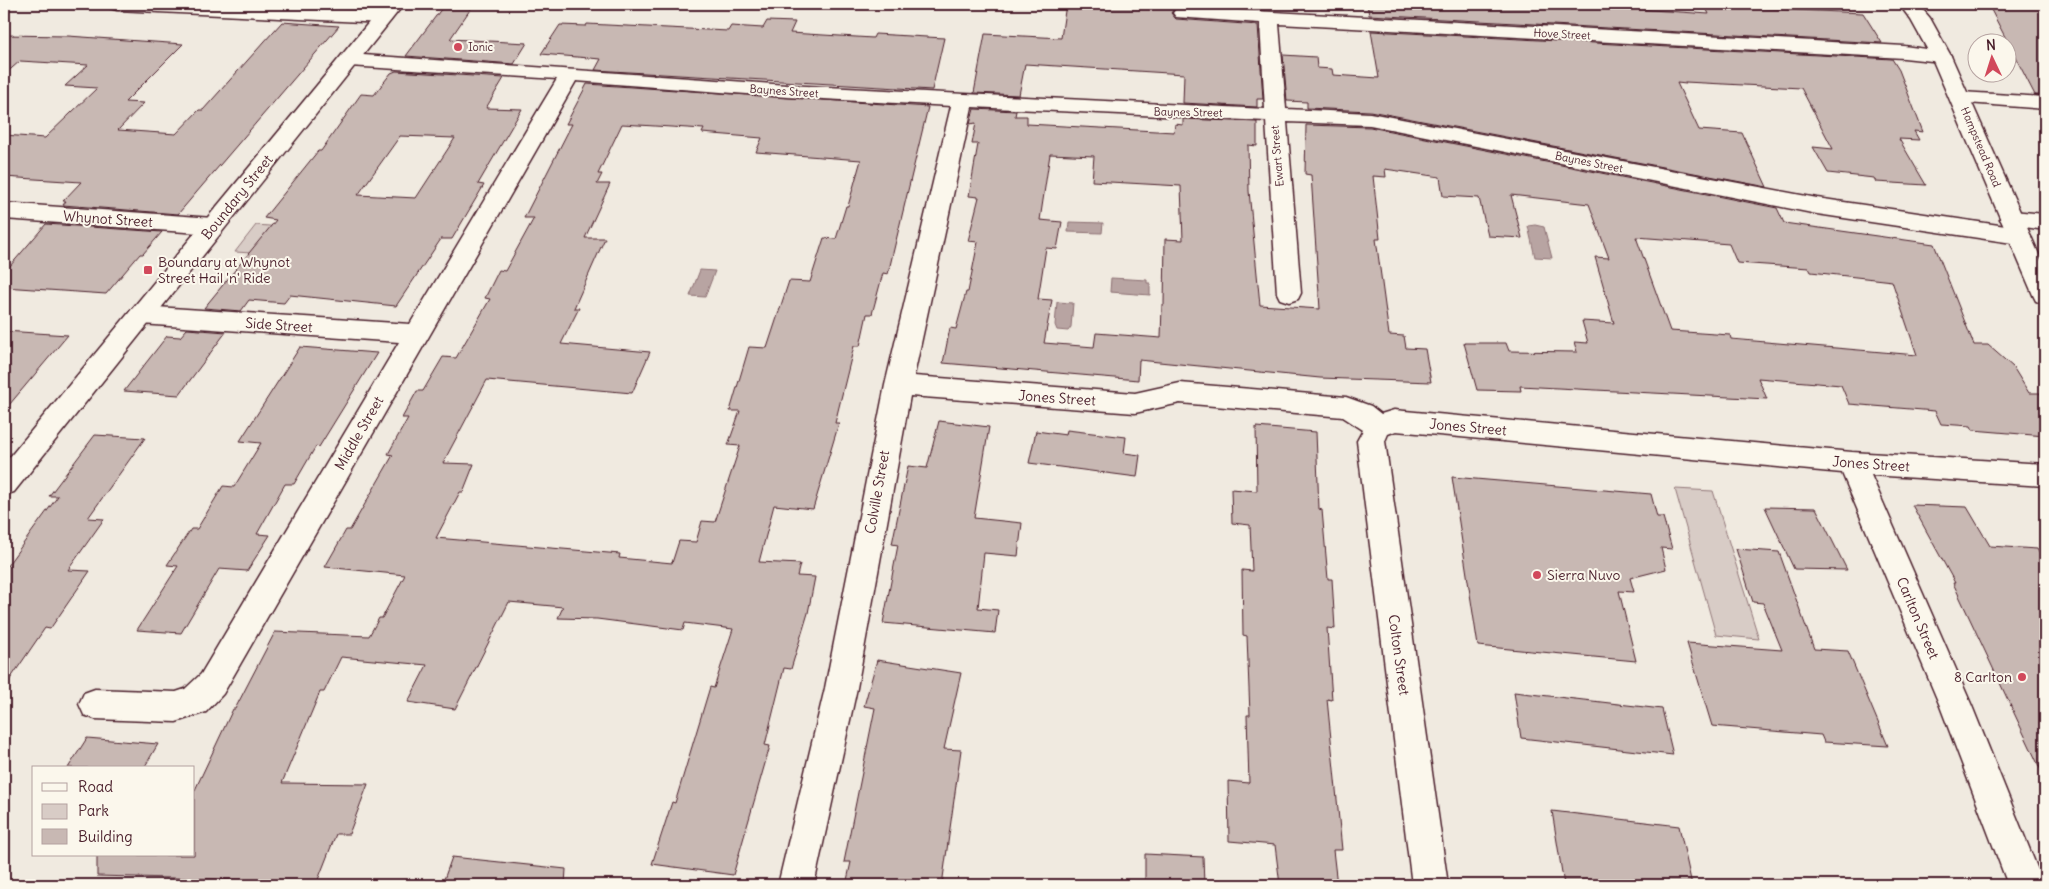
<svg xmlns="http://www.w3.org/2000/svg" width="2049" height="889" font-family="Delius,sans-serif">
<style>
.green{fill:#d8ccc6;stroke:#917678}
.water{fill:#b8a4a2;stroke:#8c6f72}
.building{fill:#c8b8b3;stroke:#4a1f2b;fill-rule:evenodd}
.lines{fill:none;stroke-linecap:round;stroke-linejoin:round}
.minor-casing{stroke:#4a1f2b;stroke-width:3}
.tertiary-casing{stroke:#4a1f2b;stroke-width:3}
.minor{fill:#fbf7ec;fill-rule:evenodd}
.tertiary{fill:#fbf7ec;fill-rule:evenodd}
.poi-dot{fill:#d1495b;stroke:#fbf7ec;stroke-width:2}
.labels{text-anchor:middle;dominant-baseline:central;stroke-width:4;stroke-linejoin:round;paint-order:stroke}
.far-street-label{font-size:11px;fill:#4a1f2b;stroke:#fbf7ec}
.far-poi-label{font-size:11px;fill:#4a1f2b;stroke:#fbf7ec;text-anchor:start}
.street-label{font-size:14px;fill:#4a1f2b;stroke:#fbf7ec}
.poi-label{font-size:14px;fill:#4a1f2b;stroke:#fbf7ec;text-anchor:start}
</style>
<rect width="100%" height="100%" fill="#f0eae0"/>
<filter id="ink" filterUnits="userSpaceOnUse"><feTurbulence type="fractalNoise" baseFrequency=".02" numOctaves="2"/><feDisplacementMap in="SourceGraphic" scale="10" xChannelSelector="R" yChannelSelector="G"/><feConvolveMatrix kernelMatrix="1 2 1 2 8 2 1 2 1" color-interpolation-filters="sRGB"/></filter>
<g filter="url(#ink)">
<g class="green">
<polygon points="256,225 335,231 318,257 235,252"/>
<polygon points="1675,489 1713,491 1759,639 1716,635"/>
</g>
<g class="water">
<polygon points="1069,222 1103,223 1102,233 1068,232"/>
<polygon points="1535,225 1544,227 1552,258 1535,257 1528,226"/>
<polygon points="700,270 715,271 705,297 690,296"/>
<polygon points="1111,278 1147,280 1147,283 1150,283 1150,295 1110,292"/>
<polygon points="1057,302 1073,303 1071,327 1068,331 1057,330 1055,325"/>
</g>
<g class="building">
<polygon points="445,4 474,4 450,39 527,43 514,64 406,56"/>
<polygon points="1066,4 1258,4 1258,9 1183,5 1175,7 1171,13 1176,19 1258,25 1263,99 1257,99 1257,107 1183,103 1184,74 1025,64 1019,95 974,93 985,34 1061,38"/>
<polygon points="1367,4 1397,6 1397,4 1608,4 1609,7 1709,14 1705,6 1863,13 1882,43 1369,15"/>
<polygon points="1988,4 2045,4 2045,95 2035,95"/>
<polygon points="767,21 795,22 790,33 873,38 875,34 944,38 932,90 595,70 601,59 541,54 560,25 586,26 587,24 728,31 731,26 763,28"/>
<polygon points="282,22 339,26 178,214 63,205 66,201 63,201 81,182 4,177 4,135 45,138 97,88 65,86 88,65 20,61 4,75 4,35 68,36 183,44 125,102 144,103 118,130 176,134 199,110 203,110"/>
<polygon points="1371,31 1892,59 1899,70 1923,132 1914,131 1919,140 1899,139 1926,185 1876,182 1874,178 1828,173 1813,147 1833,149 1801,88 1685,82 1686,84 1677,83 1699,130 1742,133 1767,187 1370,111 1307,108 1307,102 1287,101 1283,55 1316,57 1317,68 1332,69 1333,75 1379,78"/>
<path d="M396 71 504 78 486 108 522 109 478 184 484 185 452 239H441L396 306 290 295 284 303 249 300 241 311 204 308 276 220 264 218 318 151H321L361 94 374 95 391 73ZM400 136 455 138 416 198 358 195Z"/>
<path d="M587 84 928 107 888 274 883 273 872 314H867L860 346H854L835 423H839L813 509 774 505 759 562 800 564 797 576 815 577 808 613 791 669 784 668 765 745 770 746 733 875 652 864 672 802 675 803 710 687 714 688 733 629 685 623 683 630 597 619 558 618 563 607 509 602 455 709 408 702 427 665 341 657 324 692H320L282 783 368 784 349 834H336L316 885H242L244 880 97 876V855H194V792L233 709H235L275 632 369 636 379 618H382L405 575 325 567 346 530H350L393 455 388 454 408 418H402L417 391H423L443 357 456 358 490 299 485 298 499 270 505 271 534 218H524L572 124H566ZM622 124 704 129 702 133 762 138 756 152 861 160 848 206H846L836 239 824 238 810 282 789 281 767 348 749 347 730 411H740L728 445 740 446 715 522 702 521 696 542 679 541 672 563 619 558 620 554 436 538 460 492H463L474 464 443 463 487 380 632 393 650 352 561 344 579 308H574L605 238H585L610 184H597L602 174H598Z"/>
<path d="M974 109 1016 111 1015 116H1027V124L1174 132 1175 124 1183 125V119L1257 122V146L1248 145 1249 191 1260 305 1320 309 1311 175 1305 174 1306 125 1370 127 1777 208 1784 223 1934 244 1974 345H1988L2013 367 2029 393H2040L2045 402V436L1973 430 1971 426 1941 424 1935 411 1849 404 1841 385 1758 378 1767 399 1520 386 1521 391 1477 390 1464 343H1506L1509 351 1577 352 1574 342 1588 343 1582 321 1614 323 1595 257 1609 258 1589 204 1511 195 1522 238 1488 236 1479 198 1443 196 1440 177 1385 169 1386 177 1373 176 1380 239H1376L1389 335 1404 336 1406 348 1425 349 1431 382 1320 378 1139 360 1138 380 943 363 950 328 956 329 966 292H968L978 242 968 241 979 197 969 196 978 144H972L976 123 970 124ZM1050 154 1094 156 1092 181 1181 186 1183 240 1165 239 1164 305H1162L1161 338 1096 333 1094 347 1044 343 1052 300 1038 299 1046 248 1057 249 1062 222 1040 220ZM1636 237 1729 244 1737 263 1809 268 1811 272 1892 281 1917 355 1731 339 1730 335 1670 331Z"/>
<polygon points="46,224 162,232 143,254 140,254 106,294 4,287 4,273"/>
<polygon points="187,329 226,332 179,395 124,391 167,336 180,337"/>
<polygon points="4,331 68,335 4,411"/>
<polygon points="300,347 377,353 319,447 316,446 294,484 285,484 257,534 270,535 247,571 219,569 181,633 137,630 178,566 167,565 191,529 197,529 223,486 234,487 261,443 240,441"/>
<polygon points="939,421 989,427 974,518 1022,523 1018,556 984,553 978,608 998,610 995,633 883,623 898,545 892,544 908,466 927,468"/>
<polygon points="1256,427 1316,432 1319,509 1322,510 1328,579 1332,579 1335,629 1327,628 1332,700 1327,699 1342,850 1333,850 1337,885 1280,885 1275,845 1229,841 1228,781 1249,783 1247,715 1250,715 1247,636 1243,635 1242,570 1252,571 1250,525 1232,523 1231,489 1257,491"/>
<polygon points="1067,430 1126,437 1124,453 1140,455 1137,477 1029,463 1036,431 1066,435"/>
<polygon points="95,435 145,438 88,518 104,519 68,570 90,571 50,629 45,628 4,688 4,570 58,496 49,496"/>
<polygon points="1452,477 1651,494 1657,517 1663,517 1672,549 1661,548 1666,569 1630,578 1634,592 1619,591 1636,661 1478,646"/>
<polygon points="1912,505 1967,507 1990,546 2037,549 2045,563 2045,779 1953,583 1955,583"/>
<polygon points="1765,507 1816,508 1847,570 1794,569"/>
<polygon points="1736,549 1779,552 1814,649 1848,651 1888,746 1824,742 1821,735 1712,726 1687,643 1782,650 1763,603 1753,602"/>
<polygon points="877,660 961,673 944,749 961,750 942,885 846,885 851,862 844,862 875,708 864,706"/>
<polygon points="1514,692 1662,709 1673,755 1521,738"/>
<polygon points="87,738 158,744 144,768 68,768"/>
<polygon points="1552,811 1679,826 1692,885 1564,885"/>
<polygon points="1145,854 1203,857 1204,885 1145,885"/>
<polygon points="452,857 566,869 565,885 442,885"/>
</g>
<g class="lines">
<g class="minor-casing">
<g id="minor">
<polygon points="107,4 230,4 383,11 390,13 393,17 390,21 383,23 117,10 110,8"/>
<polygon points="1183,7 1904,46 1948,52 1951,56 1948,60 1941,62 1904,58 1279,24 1286,109 1370,113 1817,198 2019,228 2027,230 2031,236 2027,242 2019,244 1817,214 1370,125 1287,122 1301,293 1298,299 1289,302 1280,299 1277,293 1266,121 972,107 914,376 1135,393 1180,383 1346,397 1371,406 1381,414 1394,410 1852,452 2045,464 2045,486 1871,475 1972,706 2044,885 2008,885 1940,706 1842,473 1396,431 1388,434 1385,441 1448,885 1412,885 1357,441 1363,430 1343,417 1180,403 1135,413 910,396 857,688 814,885 778,885 825,688 885,385 951,106 787,97 576,81 223,694 206,712 176,722 95,719 84,715 79,704 84,693 95,689 176,692 185,689 201,674 399,342 141,324 132,321 128,315 132,309 141,306 410,324 557,79 349,66 342,64 339,60 342,56 349,54 787,85 1265,109 1260,23 1176,17 1173,13 1176,9"/>
<polygon points="1961,92 2045,97 2045,109 1954,102 1951,98 1954,94"/>
<polygon points="4,203 213,218 221,220 225,226 221,232 213,234 4,219"/>
<polygon points="2012,211 2045,214 2045,230 2004,224 2000,219 2004,214"/>
</g>
</g>
<g class="tertiary-casing">
<g id="tertiary">
<polygon points="384,4 404,4 14,492 4,495 4,464"/>
<polygon points="1899,4 1918,4 1930,18 1951,56 2045,268 2045,304 2036,301 2033,295 1931,56 1911,20"/>
</g>
</g>
<use href="#minor" class="minor"/>
<use href="#tertiary" class="tertiary"/>
</g>
</g>
<g class="poi-dot">
<circle cx="458" cy="47" r="5"/>
<rect x="143" y="265" width="10" height="10" rx="2.5"/>
<circle cx="1537" cy="575" r="5"/>
<circle cx="2022" cy="677" r="5"/>
</g>
<g class="labels">
<g class="far-street-label">
<text transform="translate(1562 34) rotate(3)">Hove Street</text>
<text transform="translate(784 91) rotate(4)">Baynes Street</text>
<text transform="translate(1188 112) rotate(1)">Baynes Street</text>
<text transform="translate(1981 147) rotate(67)">Hampstead Road</text>
<text transform="translate(1277 156) rotate(-95)">Ewart Street</text>
<text transform="translate(1589 162) rotate(11)">Baynes Street</text>
</g>
<g class="far-poi-label">
<text x="468" y="47">Ionic</text>
</g>
<g class="street-label">
<text transform="translate(237 197) rotate(-51)">Boundary Street</text>
<text transform="translate(108 219) rotate(4)">Whynot Street</text>
<text transform="translate(279 325) rotate(4)">Side Street</text>
<text transform="translate(1057 398) rotate(4)">Jones Street</text>
<text transform="translate(1468 427) rotate(5)">Jones Street</text>
<text transform="translate(359 433) rotate(-60)">Middle Street</text>
<text transform="translate(1871 464) rotate(4)">Jones Street</text>
<text transform="translate(877 492) rotate(-80)">Colville Street</text>
<text transform="translate(1918 618) rotate(67)">Carlton Street</text>
<text transform="translate(1399 655) rotate(82)">Colton Street</text>
</g>
<g class="poi-label">
<text x="158" y="262">Boundary at Whynot<tspan x="158" dy="16">Street Hail 'n' Ride</tspan></text>
<text x="1547" y="575">Sierra Nuvo</text>
<text x="2012" y="677" text-anchor="end">8 Carlton</text>
</g>
</g>
<rect width="2049" height="889" fill="none" stroke="#fbf7ec" stroke-width="20"/>
<rect x="10" y="10" width="2029" height="869" fill="none" stroke="#4a1f2b" stroke-width="2" filter="url(#ink)"/>
<rect x="32" y="766" width="162" height="90" fill="#fbf7ec" stroke="#b4a19f"/>
<rect x="42" y="783" width="25" height="8" fill="#fbf7ec" stroke="#b4a19f"/>
<text x="78" y="792" font-size="15" fill="#4a1f2b">Road</text>
<rect x="42" y="804" width="25" height="15" fill="#d8ccc6" stroke="#b4a19f"/>
<text x="78" y="816" font-size="15" fill="#4a1f2b">Park</text>
<rect x="42" y="829" width="25" height="15" fill="#c8b8b3" stroke="#b4a19f"/>
<text x="78" y="842" font-size="15" fill="#4a1f2b">Building</text>
<g transform="translate(1992 58) rotate(356)"><circle r="24" fill="#fbf7ec" stroke="#b4a19f"/>
<path d="M0-4L9 19L0 12L-9 19Z" fill="#d1495b"/>
<text y="-8" font-size="14" font-weight="bold" text-anchor="middle" fill="#4a1f2b">N</text>
</g>
</svg>
